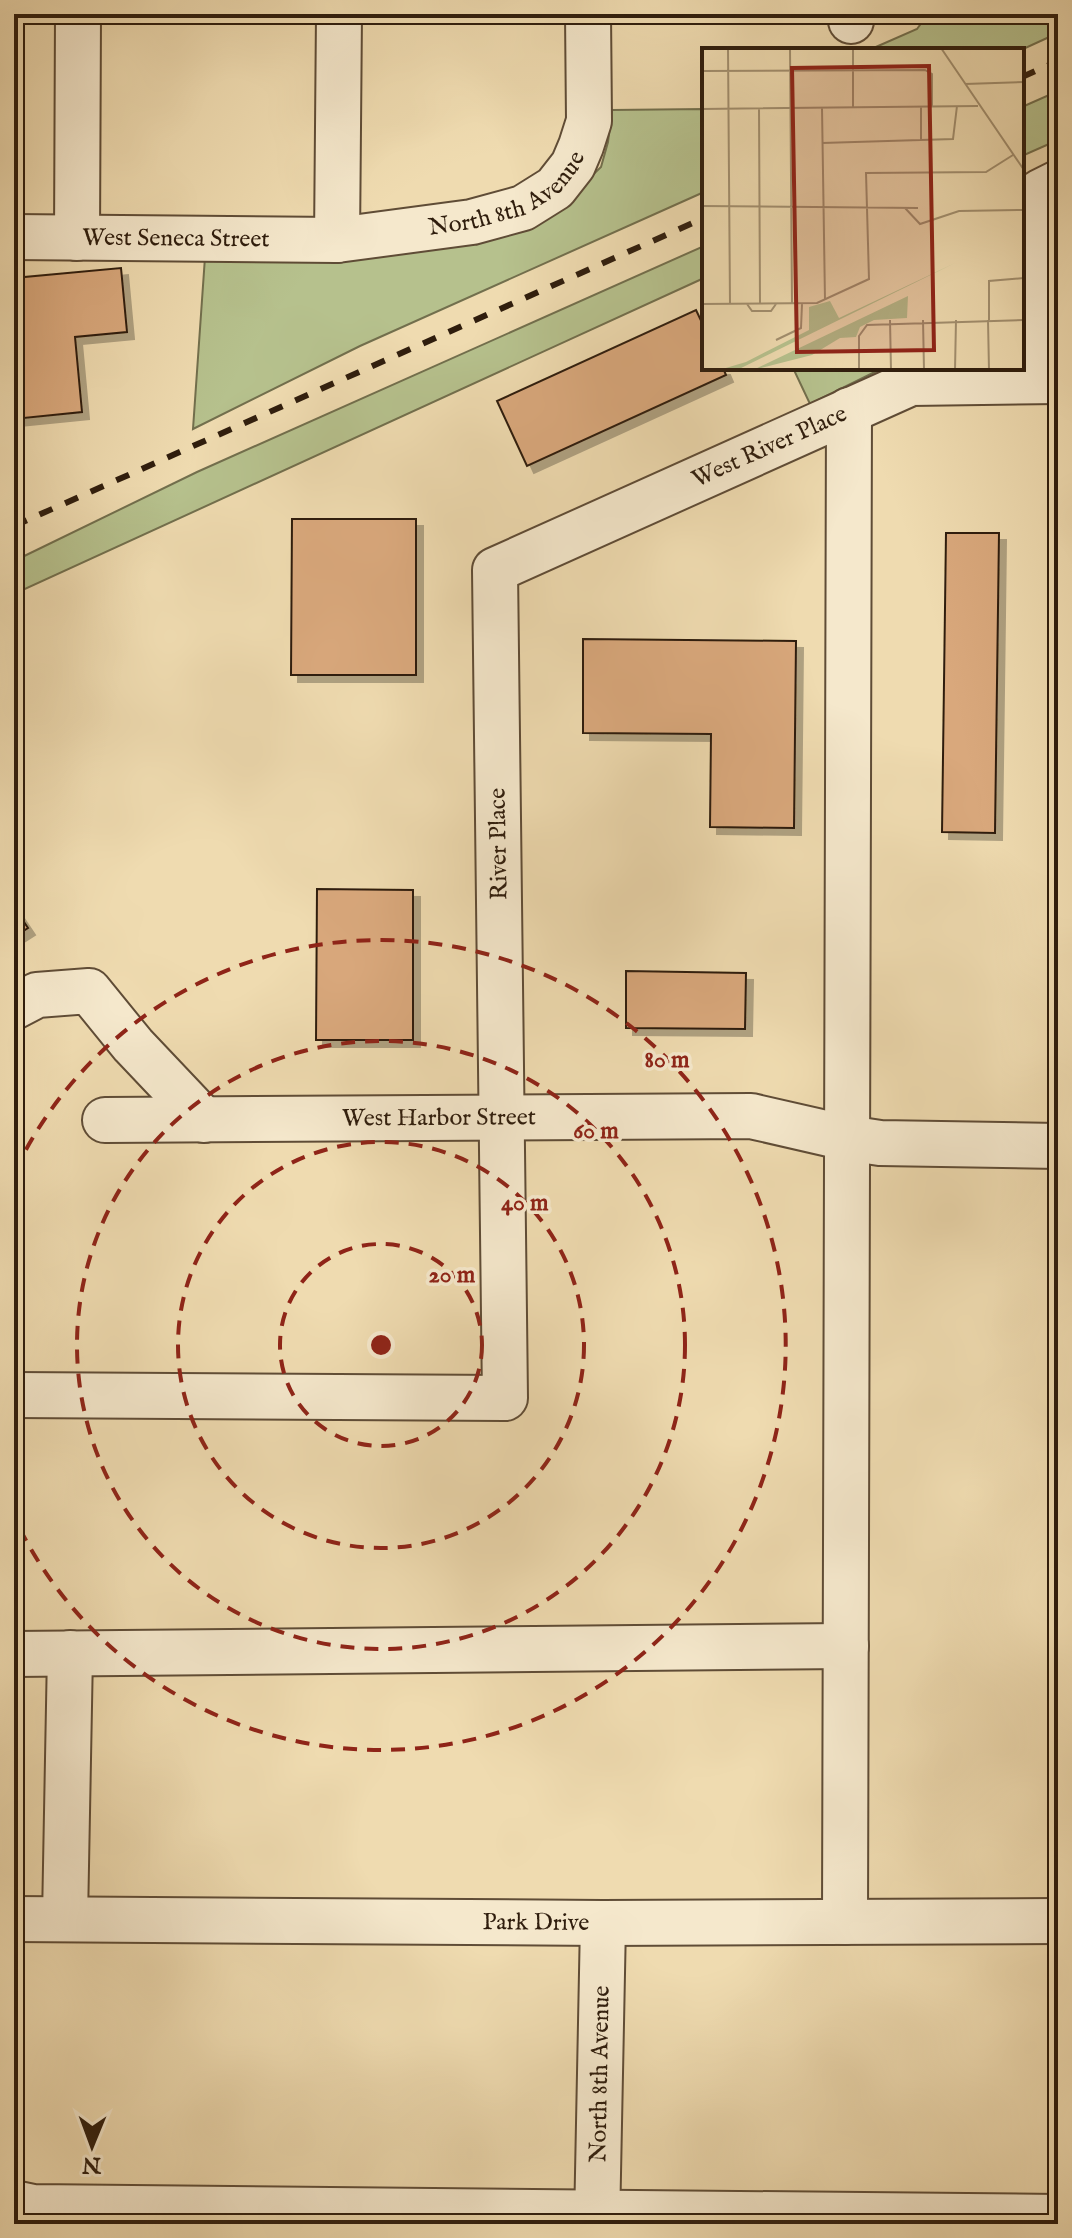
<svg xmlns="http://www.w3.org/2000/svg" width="1072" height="2238" font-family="'IM FELL English',serif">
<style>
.green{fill:#b6c18d;stroke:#726f4d;stroke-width:2}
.building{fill:#d9a87c;stroke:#2f1d0d;stroke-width:2;filter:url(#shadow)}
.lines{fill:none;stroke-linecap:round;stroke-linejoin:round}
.minor-casing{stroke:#5f4c36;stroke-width:48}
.minor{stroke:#f5e8cc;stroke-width:44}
.rail{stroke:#2f1d0d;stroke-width:6;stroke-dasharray:14 14;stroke-linecap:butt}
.ring{fill:none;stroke:#8f2418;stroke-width:4;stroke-dasharray:14 10}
.labels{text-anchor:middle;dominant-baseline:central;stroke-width:7;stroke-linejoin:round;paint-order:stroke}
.street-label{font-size:24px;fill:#2f1d0d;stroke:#f5e8cc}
.inset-road{fill:none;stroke:#a28f6f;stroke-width:2}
.view{fill:#8f2418;fill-opacity:0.15;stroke:#8f2418;stroke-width:4}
.inset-edge{fill:none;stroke:#2f1d0d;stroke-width:4}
.centre{fill:#8f2418;stroke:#f5e8cc;stroke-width:4}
.ring-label{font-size:24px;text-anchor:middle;font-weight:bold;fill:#8f2418;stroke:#f5e8cc;stroke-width:7;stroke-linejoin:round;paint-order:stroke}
</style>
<defs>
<filter id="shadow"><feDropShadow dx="7" dy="7" stdDeviation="0" flood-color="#0004"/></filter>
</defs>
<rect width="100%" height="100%" fill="#efdbb0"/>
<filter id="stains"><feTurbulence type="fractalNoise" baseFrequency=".0025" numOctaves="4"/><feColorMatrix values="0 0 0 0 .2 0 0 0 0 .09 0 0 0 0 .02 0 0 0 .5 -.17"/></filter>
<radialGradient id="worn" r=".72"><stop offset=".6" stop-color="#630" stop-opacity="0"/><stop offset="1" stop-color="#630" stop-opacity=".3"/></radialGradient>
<g class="green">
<polygon points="928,14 1058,14 1058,33 1021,50 869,50 917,29"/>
<polygon points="1058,91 1058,140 1022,156 1022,107"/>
<polygon points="704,109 704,192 360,346 193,429 205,257 577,190 601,167 608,142 612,110"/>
<polygon points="704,246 704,278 14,594 14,561 197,472"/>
<polygon points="793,368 883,368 810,404"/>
</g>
<g class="building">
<polygon points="121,268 127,332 75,337 82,412 14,419 14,278"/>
<polygon points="696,310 704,327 704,368 723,368 726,375 527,466 497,401"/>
<polygon points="292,519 416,519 416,675 291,675"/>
<polygon points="946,533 999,533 995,833 942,832"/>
<polygon points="583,639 796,641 794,828 710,827 711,734 583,733"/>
<polygon points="317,889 413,890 413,1040 316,1040"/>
<polygon points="14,907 28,928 14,937"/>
<polygon points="626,971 746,973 745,1029 626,1028"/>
</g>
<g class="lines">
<g class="minor-casing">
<g id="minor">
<polyline points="851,21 851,14"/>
<path id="s1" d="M14 237 337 240 472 222 523 208 555 188 573 165 581 146 589 121 588 14"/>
<polyline points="77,238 78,14"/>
<polyline points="337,240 339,14"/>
<polyline points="1028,381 1040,192 1058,183"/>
<polyline points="14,1007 37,995 89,991 133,1045 204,1120"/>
<path id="s2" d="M105 1120 751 1116 847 1138 880 1143 1058 1146"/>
<path id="s3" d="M14 1395 505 1398 495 570 911 383 1058 381"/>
<polyline points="14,1654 846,1646"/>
<path id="s4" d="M14 1919 603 1923 1058 1921"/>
<polyline points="65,1919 70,1653"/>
<polyline points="845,1922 849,410"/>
<polyline points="14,2203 33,2207 1058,2217"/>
<path id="s5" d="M597 2224 603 1923"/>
</g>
</g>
<use href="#minor" class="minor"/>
<g class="rail">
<polyline points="1022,77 1058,61"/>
<polyline points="14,526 704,218"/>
</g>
</g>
<g class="ring">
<circle cx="381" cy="1345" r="101"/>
<circle cx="381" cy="1345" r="203"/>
<circle cx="381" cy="1345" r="304"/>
<path d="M15 1171A405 405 0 1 1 15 1519"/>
</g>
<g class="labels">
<g class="street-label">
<text stroke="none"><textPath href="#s1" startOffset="504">North 8th Avenue</textPath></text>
<text stroke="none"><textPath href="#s1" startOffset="162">West Seneca Street</textPath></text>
<text stroke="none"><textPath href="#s3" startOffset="1620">West River Place</textPath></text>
<text transform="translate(499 844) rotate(-91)">River Place</text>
<text stroke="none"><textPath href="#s2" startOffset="334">West Harbor Street</textPath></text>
<text stroke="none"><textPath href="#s4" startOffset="522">Park Drive</textPath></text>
<text stroke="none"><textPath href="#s5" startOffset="150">North 8th Avenue</textPath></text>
</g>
</g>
<g transform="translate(702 48)">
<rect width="322" height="322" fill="#efdbb0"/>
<path d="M253 215 35 322H17L44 314 107 282V259L128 253 137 270ZM206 248 205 270 172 272 158 279 154 289 138 290 110 307 51 322Z" fill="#b6c18d"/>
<path class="inset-road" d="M26 0 28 256M88 0 90 256M239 0 322 122M0 23 223 22 230 26V58M263 36 322 34M219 58V92M151 59V0M57 60 58 256M120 60 123 252M0 61 276 58M120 95 251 91 255 58M0 158 216 160M203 160 218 176 257 163 322 162M0 256 115 255 167 231 164 125 284 124 311 107M45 256 50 263H69L74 256M188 272 189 322M221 272 222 322M286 272 287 322M287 272V233L322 230M74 292 99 280 100 256M157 322V288L165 277 322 272M253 322 254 272"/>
<path class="view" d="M227 18 232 302 95 304 90 20Z"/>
<rect width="322" height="322" class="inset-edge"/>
</g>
<circle cx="381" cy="1345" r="12" class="centre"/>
<g class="ring-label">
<text x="667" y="1067">80 m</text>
<text x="596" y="1138">60 m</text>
<text x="525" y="1210">40 m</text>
<text x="452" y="1282">20 m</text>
</g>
<rect width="1072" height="2238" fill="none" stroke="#efdbb0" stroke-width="48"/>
<rect x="16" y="16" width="1040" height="2206" fill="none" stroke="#2f1d0d" stroke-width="4"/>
<rect x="24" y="24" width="1024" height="2190" fill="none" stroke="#2f1d0d" stroke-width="2"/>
<g transform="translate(92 2146) rotate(181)" stroke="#f5e8cc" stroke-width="6" paint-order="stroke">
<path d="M0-6L14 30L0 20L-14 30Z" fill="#2f1d0d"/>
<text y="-12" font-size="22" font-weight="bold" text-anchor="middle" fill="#2f1d0d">N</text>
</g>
<rect width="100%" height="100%" filter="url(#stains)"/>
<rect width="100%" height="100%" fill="url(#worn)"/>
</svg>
